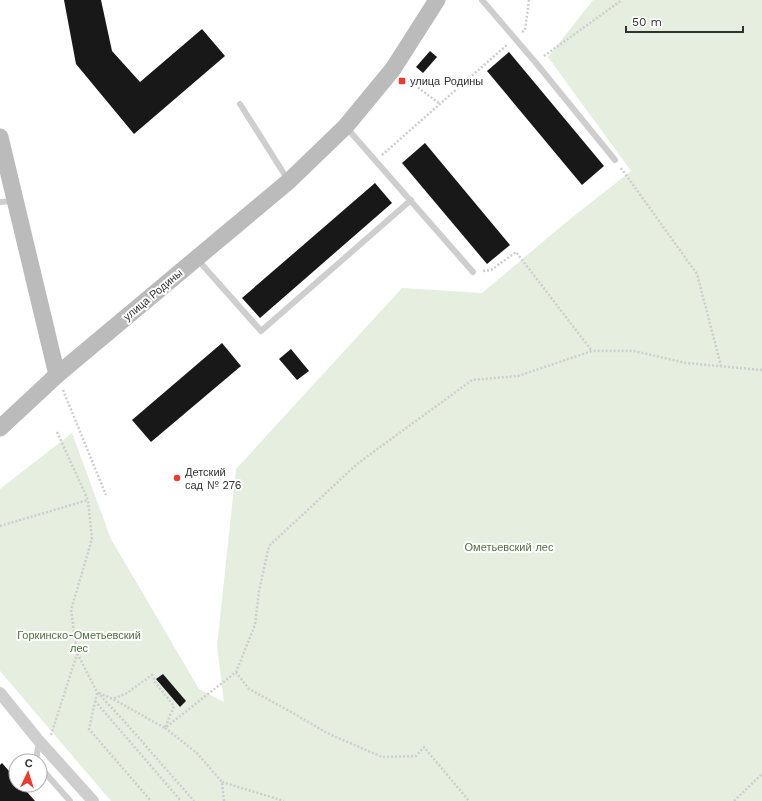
<svg xmlns="http://www.w3.org/2000/svg" width="762" height="801" font-family="'Work Sans',sans-serif">
<style>
.green{fill:#e5eedf}
.building{fill:#181818}
.lines{fill:none;stroke-linecap:round;stroke-linejoin:round}
.path{stroke:#cecece;stroke-width:2.5;stroke-dasharray:2 2;stroke-linecap:butt}
.lane{stroke:#cecece;stroke-width:6}
.street{stroke:#cecece;stroke-width:12}
.secondary{stroke:#bbb;stroke-width:17}
.poi-dot{fill:#ee392e;stroke:#fff;stroke-width:1.5}
.labels{text-anchor:middle;dominant-baseline:central;stroke-width:4;stroke-linejoin:round;paint-order:stroke}
.poi-label{font-size:11px;fill:#313131;stroke:#fff;text-anchor:start}
.street-label{font-size:11px;fill:#313131;stroke:#fff}
.park-label{font-size:11px;fill:#4d703c;stroke:#fff}
</style>
<rect width="100%" height="100%" fill="#fff"/>
<polygon class="green" points="593,0 762,0 762,801 111,801 0,671 0,489 72,433 111,539 199,689 224,702 217,646 236,469 402,288 482,293 570,219 631,171 548,57"/>
<g class="building">
<polygon points="64,0 101,0 112,51 140,82 202,29 225,56 134,134 76,64"/>
<polygon points="430,51 437,57 423,73 416,67"/>
<polygon points="509,52 604,166 582,185 487,71"/>
<polygon points="425,143 510,245 487,264 402,163"/>
<polygon points="375,183 392,203 260,318 242,298"/>
<polygon points="222,343 241,366 151,442 132,420"/>
<polygon points="291,349 309,371 297,380 279,359"/>
<polygon points="163,674 186,701 180,707 156,679"/>
<polygon points="2,763 16,779 16,785 21,785 35,801 0,801 0,765"/>
</g>
<g class="lines">
<g class="path">
<polyline points="522,32 525,30 529,0"/>
<polyline points="544,56 622,0"/>
<polyline points="405,78 440,104"/>
<polyline points="382,155 508,44"/>
<polyline points="621,168 697,274 721,366"/>
<polyline points="483,271 491,270 516,252 592,351"/>
<polyline points="63,390 106,495"/>
<polyline points="57,432 88,500 92,539 71,610 77,653 97,692 124,721 194,801"/>
<polyline points="0,526 88,500"/>
<polyline points="236,672 249,689 293,713 327,733 382,757 416,756 424,747 469,801"/>
<polyline points="97,693 89,729 151,801"/>
<polyline points="99,693 113,699 165,728 174,706 154,681 154,678 152,675 127,693 113,699"/>
<polyline points="95,701 181,801"/>
<polyline points="51,735 77,654"/>
<polyline points="222,782 284,801"/>
<polyline points="224,801 222,782 197,753 165,728 236,672 255,625 259,591 269,546 357,464 472,380 518,376 592,351 634,351 686,363 762,370"/>
<polyline points="734,801 762,774"/>
</g>
<g class="lane">
<polyline points="482,0 536,63 615,160"/>
<polyline points="240,104 288,180"/>
<polyline points="346,127 473,272"/>
<polyline points="0,202 14,201"/>
<polyline points="198,260 261,331 411,200"/>
<polyline points="36,761 39,741"/>
<polyline points="40,767 70,801"/>
</g>
<polyline class="street" points="0,693 39,741 93,801"/>
<g class="secondary">
<polyline points="0,137 57,375"/>
<polyline points="0,428 57,375 289,181 346,126 393,69 437,0"/>
</g>
</g>
<g class="poi-dot">
<rect x="398" y="77" width="8" height="8" rx="2"/>
<circle cx="177" cy="478" r="4"/>
</g>
<g class="labels">
<g class="poi-label">
<text x="410" y="81">улица Родины</text>
<text x="185" y="472">Детский<tspan x="185" dy="13">сад № 276</tspan></text>
</g>
<g class="street-label">
<text transform="translate(153 295) rotate(-40)">улица Родины</text>
</g>
<g class="park-label">
<text x="509" y="547">Ометьевский лес</text>
<text x="79" y="635">Горкинско-Ометьевский<tspan x="79" dy="13">лес</tspan></text>
</g>
</g>
<g transform="translate(28 773) rotate(4)"><circle r="19" fill="#ffffff" stroke="#adadad"/>
<path d="M0-3L7 15L0 10L-7 15Z" fill="#ee392e"/>
<text y="-6" font-size="11" font-weight="bold" text-anchor="middle" fill="#313131">С</text>
</g>
<path d="M626 26v6h117v-6" fill="none" stroke="#313131" stroke-width="2"/>
<text x="632" y="26" font-size="12" fill="#313131" stroke="#ffffff" stroke-width="3" paint-order="stroke">50 m</text>
</svg>
